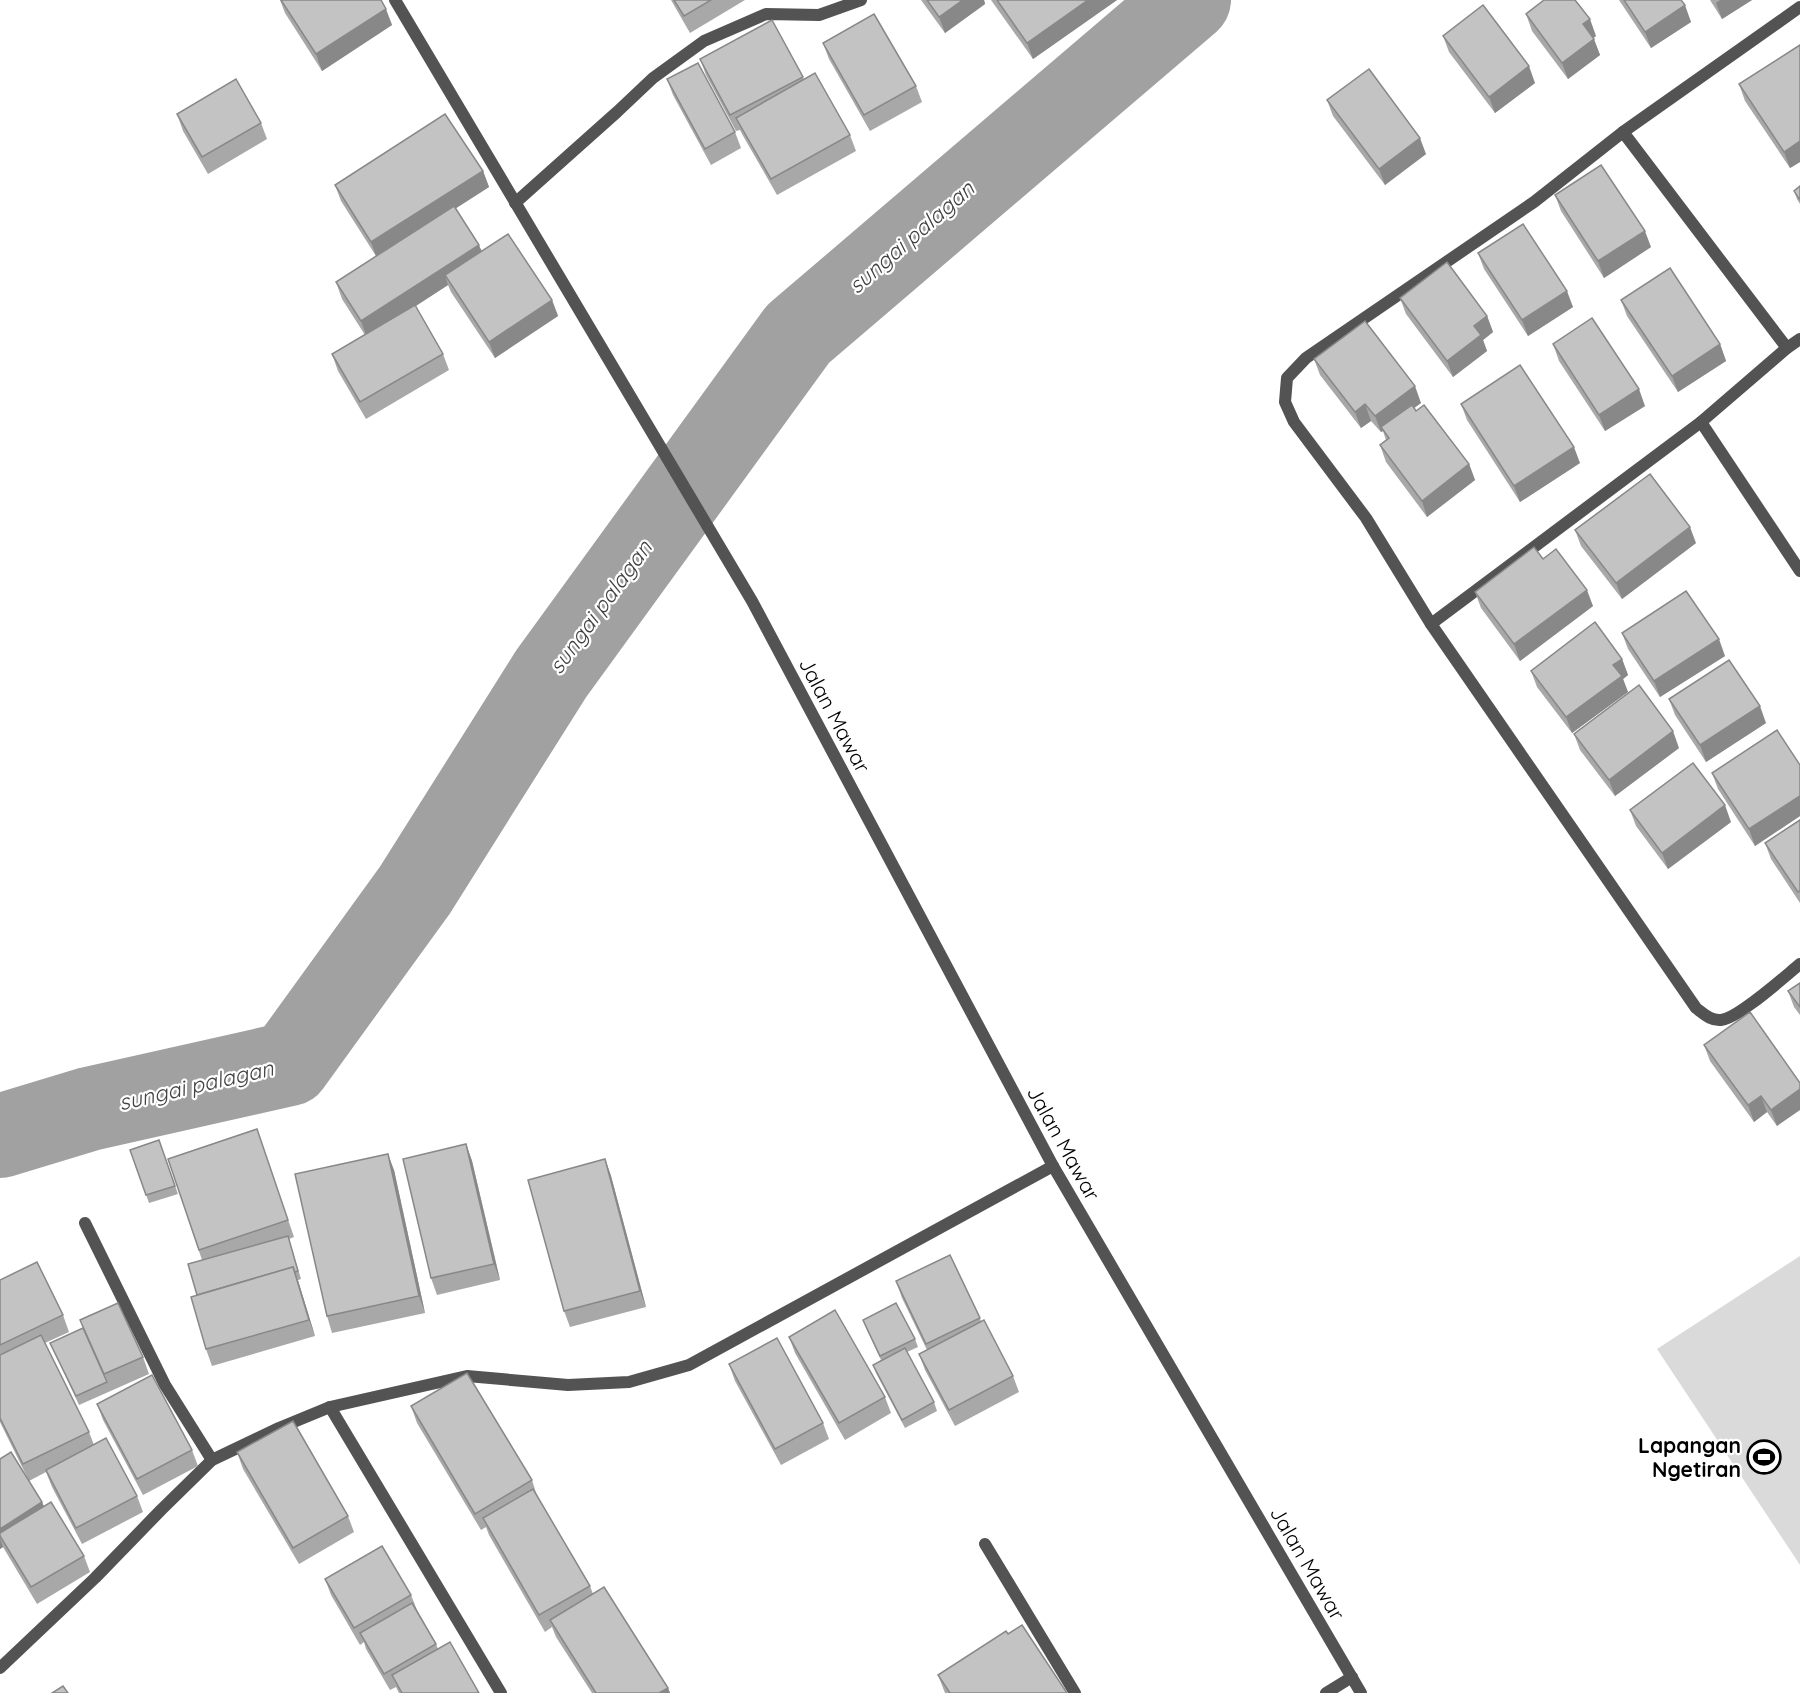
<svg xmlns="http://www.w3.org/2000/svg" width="1800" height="1693" font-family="Quicksand,sans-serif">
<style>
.green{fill:#dadada}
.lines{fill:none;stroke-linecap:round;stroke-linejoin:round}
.river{stroke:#a1a1a1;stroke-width:84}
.service{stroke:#535353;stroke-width:12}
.minor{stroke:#535353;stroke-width:12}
.wall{fill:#a8a8a8}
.shaded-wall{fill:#888}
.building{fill:#c3c3c3;stroke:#888;stroke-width:1.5}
.labels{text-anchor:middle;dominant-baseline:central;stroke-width:4.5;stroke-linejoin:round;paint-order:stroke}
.street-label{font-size:21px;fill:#000;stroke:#fff}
.poi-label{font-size:21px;font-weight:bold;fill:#000;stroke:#fff;text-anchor:end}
.water-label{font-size:22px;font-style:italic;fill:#424242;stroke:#fff}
</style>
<rect width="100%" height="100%" fill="#fff"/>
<polygon class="green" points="1800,1256 1800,1565 1657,1349"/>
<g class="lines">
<polyline class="river" points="0,1136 89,1109 289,1064 415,890 551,674 798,334 1189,0"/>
<polyline class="service" points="985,1544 1075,1693"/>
<g class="minor">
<polyline points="395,0 752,601 1053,1166 1361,1693"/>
<path d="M1800 7 1623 132 1534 202 1306 358 1287 378 1285 402 1294 422 1366 518 1431 624 1696 1008C1704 1014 1711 1021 1721 1020 1739 1018 1784 977 1800 964"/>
<polyline points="1623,132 1787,348"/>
<polyline points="515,203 617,112 653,78 704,41 766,14 819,15 861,0"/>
<polyline points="1701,422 1800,571"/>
<polyline points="1431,624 1701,422 1787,348 1800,339"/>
<polyline points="85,1223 165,1385 212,1460"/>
<polyline points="330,1407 501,1693"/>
<polyline points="0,1668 95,1578 161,1510 212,1460 279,1428 330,1407 467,1376 568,1385 629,1382 689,1365 1053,1166"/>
<polyline points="1326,1693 1352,1677"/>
</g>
</g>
<g class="wall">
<polygon points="280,0 381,0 392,25 322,71 285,13"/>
<polygon points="671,0 745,0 690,33"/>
<polygon points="921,0 984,0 985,4 945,33"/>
<polygon points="991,0 1117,0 1033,59"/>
<polygon points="1619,0 1681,0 1691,22 1651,48"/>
<polygon points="1710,0 1752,0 1722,19"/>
<polygon points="1526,14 1596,36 1593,38 1600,55 1568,79 1532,31"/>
<polygon points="1443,36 1535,83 1495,113 1449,52"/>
<polygon points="823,43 916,86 922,102 870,131 829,59"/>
<polygon points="1800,45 1800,162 1790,168 1745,101 1739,84"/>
<polygon points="700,59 803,77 804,80 850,135 856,151 777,195 742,134 740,130 736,131 706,75"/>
<polygon points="667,79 735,132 741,148 711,165 673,95"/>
<polygon points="1327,100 1426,154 1385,185 1333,116"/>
<polygon points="177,114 261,123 267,139 208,174 183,131"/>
<polygon points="483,171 489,187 456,208 482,251 552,300 558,316 495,358 451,292 448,285 415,306 443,354 449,370 366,419 338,371 332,354 365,335 342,299 336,282 376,256 341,201 335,185"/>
<polygon points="1800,186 1800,204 1797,199 1794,191"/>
<polygon points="1555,195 1651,247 1604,278 1561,211"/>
<polygon points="1478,253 1573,307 1528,336 1484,269"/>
<polygon points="1400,298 1487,316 1493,332 1483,340 1487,351 1453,377 1406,314"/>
<polygon points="1621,300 1720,344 1726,361 1678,392 1627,316"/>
<polygon points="1553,344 1645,406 1605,431 1559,361"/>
<polygon points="1314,359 1421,403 1414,408 1469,464 1475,480 1427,517 1386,462 1380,445 1386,440 1383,431 1381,432 1371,421 1361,428 1320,375"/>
<polygon points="1461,404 1580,463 1520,502 1467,420"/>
<polygon points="1575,530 1696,543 1622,599 1581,546"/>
<polygon points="1543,559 1593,606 1520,661 1481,608 1475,592"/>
<polygon points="1622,633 1725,656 1660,697 1628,649"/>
<polygon points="1622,659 1628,675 1623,679 1628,692 1572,733 1537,687 1531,671"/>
<polygon points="1669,699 1766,723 1706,762 1675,715"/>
<polygon points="1574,734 1679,748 1615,796 1580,750"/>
<polygon points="1800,765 1800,816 1755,846 1718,789 1712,773"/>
<polygon points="1630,810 1731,822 1668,869 1636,826"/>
<polygon points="1800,820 1800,903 1771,859 1765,843"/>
<polygon points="1800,983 1800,1015 1794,1007 1788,991"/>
<polygon points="1704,1045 1800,1083 1777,1126 1767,1112 1754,1122 1710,1061"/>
<polygon points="257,1129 294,1237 289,1239 301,1279 298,1280 315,1336 212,1366 206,1349 197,1295 202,1260 168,1159"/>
<polygon points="159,1140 178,1194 149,1203 130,1150"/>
<polygon points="466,1144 472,1161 500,1280 437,1295 431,1278"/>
<polygon points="605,1159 611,1176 646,1307 570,1327 564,1311"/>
<polygon points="394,1170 425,1313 332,1333 327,1316"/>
<polygon points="950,1255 981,1321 1013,1376 1019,1392 955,1426 925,1370 919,1354 927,1350 902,1298 896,1281"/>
<polygon points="0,1280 63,1315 69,1332 45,1343 89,1432 94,1445 137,1496 143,1512 82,1544 52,1487 46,1472 29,1481 0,1422"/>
<polygon points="80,1320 143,1357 149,1374 79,1405 50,1343 83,1328"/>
<polygon points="863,1320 915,1339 918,1347 907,1352 934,1402 937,1411 905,1428 876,1373 873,1365 881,1360 866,1328"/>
<polygon points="789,1337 885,1397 891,1413 845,1440 795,1353"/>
<polygon points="729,1364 823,1423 829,1439 781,1465 735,1381"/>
<polygon points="97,1404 192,1450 198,1466 143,1495 103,1420"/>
<polygon points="411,1406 532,1480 537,1496 590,1586 593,1594 668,1688 670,1693 592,1693 556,1637 552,1627 545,1632 489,1535 486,1527 481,1530 417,1423"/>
<polygon points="237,1452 348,1516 354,1532 299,1564 243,1469"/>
<polygon points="0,1459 42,1502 44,1506 84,1556 90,1572 37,1604 3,1547 0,1549"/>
<polygon points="325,1579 411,1595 417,1610 436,1644 438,1649 479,1693 399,1693 396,1687 390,1690 366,1649 364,1642 360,1645 331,1595"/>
<polygon points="1008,1634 1067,1693 945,1693 938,1675"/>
</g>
<g class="shaded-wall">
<polygon points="963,0 984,0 985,4 945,33 939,17"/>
<polygon points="1088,0 1117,0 1033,59 1027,43"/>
<polygon points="1720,0 1752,0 1722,19 1716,3"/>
<polygon points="1685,5 1691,22 1651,48 1645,32"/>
<polygon points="386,9 392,25 322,71 316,54"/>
<polygon points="1590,19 1596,36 1589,41 1583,24"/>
<polygon points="1594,39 1600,55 1568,79 1562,63"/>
<polygon points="1529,66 1535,83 1495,113 1489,97"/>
<polygon points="1420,138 1426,154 1385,185 1379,169"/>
<polygon points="1800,141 1800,162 1790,168 1784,152"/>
<polygon points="483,171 489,187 377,259 371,242"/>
<polygon points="1645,231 1651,247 1604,278 1598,261"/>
<polygon points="479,245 485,261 445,275 448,285 367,338 361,321"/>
<polygon points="1567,291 1573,307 1528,336 1522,320"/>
<polygon points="552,300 558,316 495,358 489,342"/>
<polygon points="1487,316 1493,332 1483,340 1487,351 1453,377 1447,361 1474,326"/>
<polygon points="1720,344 1726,361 1678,392 1672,376"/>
<polygon points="1415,386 1421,403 1384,430 1381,427 1383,431 1381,432 1375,416"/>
<polygon points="1639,389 1645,406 1605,431 1599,415"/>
<polygon points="1365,404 1371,421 1361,428 1355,412"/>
<polygon points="1574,447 1580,463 1520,502 1514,486"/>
<polygon points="1469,464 1475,480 1427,517 1422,501"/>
<polygon points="1690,527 1696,543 1622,599 1616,583"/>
<polygon points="1587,590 1593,606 1520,661 1514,644"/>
<polygon points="1719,639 1725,656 1660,697 1654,681"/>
<polygon points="1622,659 1628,675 1623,679 1628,692 1572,733 1566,717 1613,665"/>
<polygon points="1760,706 1766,723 1706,762 1700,745"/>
<polygon points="1673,731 1679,748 1615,796 1609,780"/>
<polygon points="1800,796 1800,816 1755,846 1749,829"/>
<polygon points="1725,805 1731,822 1668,869 1662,853"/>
<polygon points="1800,1089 1800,1110 1777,1126 1771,1110"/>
<polygon points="1761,1096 1767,1112 1754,1122 1748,1105"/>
<polygon points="466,1144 472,1161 500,1280 494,1264"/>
<polygon points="388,1154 394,1170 425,1313 419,1296"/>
<polygon points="605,1159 611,1176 646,1307 640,1291"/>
<polygon points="293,1267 299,1284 315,1336 309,1320"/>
<polygon points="42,1502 48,1519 0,1536 0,1529"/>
<polygon points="0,1538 3,1547 0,1549"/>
<polygon points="668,1688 670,1693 659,1693"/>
</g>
<g class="building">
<polygon points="281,0 381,0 386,9 316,54"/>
<polygon points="674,0 711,0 684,16"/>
<polygon points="927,0 963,0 939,17"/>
<polygon points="997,0 1088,0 1027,43"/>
<polygon points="1544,0 1575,0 1590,19 1583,24 1594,39 1562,63 1526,14"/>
<polygon points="1624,0 1681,0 1685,5 1645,32"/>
<polygon points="1483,5 1529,66 1489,97 1443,36"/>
<polygon points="874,14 916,86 864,115 823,43"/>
<polygon points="772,20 803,77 730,115 700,59"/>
<polygon points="1800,45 1800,141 1784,152 1739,84"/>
<polygon points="698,63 735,132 705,149 667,79"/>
<polygon points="1369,69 1420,138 1379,169 1327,100"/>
<polygon points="815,73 850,135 771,179 736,118"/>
<polygon points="236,79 261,123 202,157 177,114"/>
<polygon points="445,114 483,171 371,242 335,185"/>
<polygon points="1601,165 1645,231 1598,261 1555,195"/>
<polygon points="1800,186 1800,200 1794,191"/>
<polygon points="454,206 479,245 361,321 336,282"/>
<polygon points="1523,224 1567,291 1522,320 1478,253"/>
<polygon points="508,234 552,300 489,342 445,275"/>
<polygon points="1447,262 1487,316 1474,326 1481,335 1447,361 1400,298"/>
<polygon points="1670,268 1720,344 1672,376 1621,300"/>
<polygon points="415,305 443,354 360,402 332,354"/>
<polygon points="1592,318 1639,389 1599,415 1553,344"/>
<polygon points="1365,321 1415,386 1375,416 1365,404 1355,412 1314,359"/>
<polygon points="1520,365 1574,447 1514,486 1461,404"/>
<polygon points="1412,405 1416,411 1424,405 1469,464 1422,501 1380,445 1389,438 1381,427"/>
<polygon points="1650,474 1690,527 1616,583 1575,530"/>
<polygon points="1534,547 1543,559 1556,549 1587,590 1514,644 1475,592"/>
<polygon points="1686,591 1719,639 1654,681 1622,633"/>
<polygon points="1595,622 1622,659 1613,665 1622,676 1566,717 1531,671"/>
<polygon points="1729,660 1760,706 1700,745 1669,699"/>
<polygon points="1639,685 1673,731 1609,780 1574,734"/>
<polygon points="1777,730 1800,765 1800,796 1749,829 1712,773"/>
<polygon points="1693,763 1725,805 1662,853 1630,810"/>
<polygon points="1800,820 1800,891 1798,892 1765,843"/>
<polygon points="1800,983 1800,1007 1788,991"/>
<polygon points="1750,1012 1800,1083 1800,1089 1771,1110 1761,1096 1748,1105 1704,1045"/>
<polygon points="257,1129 288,1220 199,1250 168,1159"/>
<polygon points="159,1140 175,1186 146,1195 130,1150"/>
<polygon points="466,1144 494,1264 431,1278 403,1159"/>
<polygon points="388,1154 419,1296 327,1316 295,1174"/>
<polygon points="605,1159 640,1291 564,1311 528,1180"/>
<polygon points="288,1236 298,1271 295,1272 293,1267 197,1295 188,1264"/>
<polygon points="950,1255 980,1318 926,1344 896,1281"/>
<polygon points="37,1262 63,1315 0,1345 0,1280"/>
<polygon points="293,1267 309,1320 206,1349 191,1297"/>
<polygon points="118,1303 143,1357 104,1374 80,1320"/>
<polygon points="896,1303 915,1339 880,1356 863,1320"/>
<polygon points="835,1310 885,1397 839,1423 789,1337"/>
<polygon points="984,1320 1013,1376 949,1410 919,1354"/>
<polygon points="83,1328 107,1382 76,1396 50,1343"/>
<polygon points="41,1335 89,1432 23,1464 0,1418 0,1355"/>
<polygon points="777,1338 823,1423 775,1449 729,1364"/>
<polygon points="905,1348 934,1402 902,1420 873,1365"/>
<polygon points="467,1373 532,1480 475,1514 411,1406"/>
<polygon points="152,1375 192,1450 137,1479 97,1404"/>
<polygon points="293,1421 348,1516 293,1548 237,1452"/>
<polygon points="106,1438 137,1496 76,1528 46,1470"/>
<polygon points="11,1452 42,1502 0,1529 0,1459"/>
<polygon points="533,1489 590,1586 539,1615 483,1518"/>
<polygon points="51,1502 84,1556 31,1587 0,1536 0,1533"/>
<polygon points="382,1546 411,1595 354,1628 325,1579"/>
<polygon points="604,1587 668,1688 659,1693 596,1693 550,1620"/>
<polygon points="412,1603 436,1644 384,1674 360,1633"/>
<polygon points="1022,1625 1067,1693 950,1693 938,1675 1006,1631 1008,1634"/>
<polygon points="450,1642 479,1693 402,1693 392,1675"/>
<polygon points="63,1686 68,1693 52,1693"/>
</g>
<defs>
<g id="stadium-ring" transform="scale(1.725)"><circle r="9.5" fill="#fff" stroke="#000" stroke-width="1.5"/><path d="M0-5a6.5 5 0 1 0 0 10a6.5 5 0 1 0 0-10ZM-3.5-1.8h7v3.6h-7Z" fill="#000"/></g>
</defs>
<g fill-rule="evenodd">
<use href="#stadium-ring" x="1764" y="1457"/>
</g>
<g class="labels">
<g class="street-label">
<text transform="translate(835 715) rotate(62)">Jalan Mawar</text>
<text transform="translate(1064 1143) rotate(61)">Jalan Mawar</text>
<text transform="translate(1308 1563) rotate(60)">Jalan Mawar</text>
</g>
<g class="poi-label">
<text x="1741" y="1445">Lapangan<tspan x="1741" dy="24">Ngetiran</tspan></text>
</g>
<g class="water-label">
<text transform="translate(911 237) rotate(-41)">sungai palagan</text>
<text transform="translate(600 607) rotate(-54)">sungai palagan</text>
<text transform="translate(196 1085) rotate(-13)">sungai palagan</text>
</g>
</g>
</svg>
